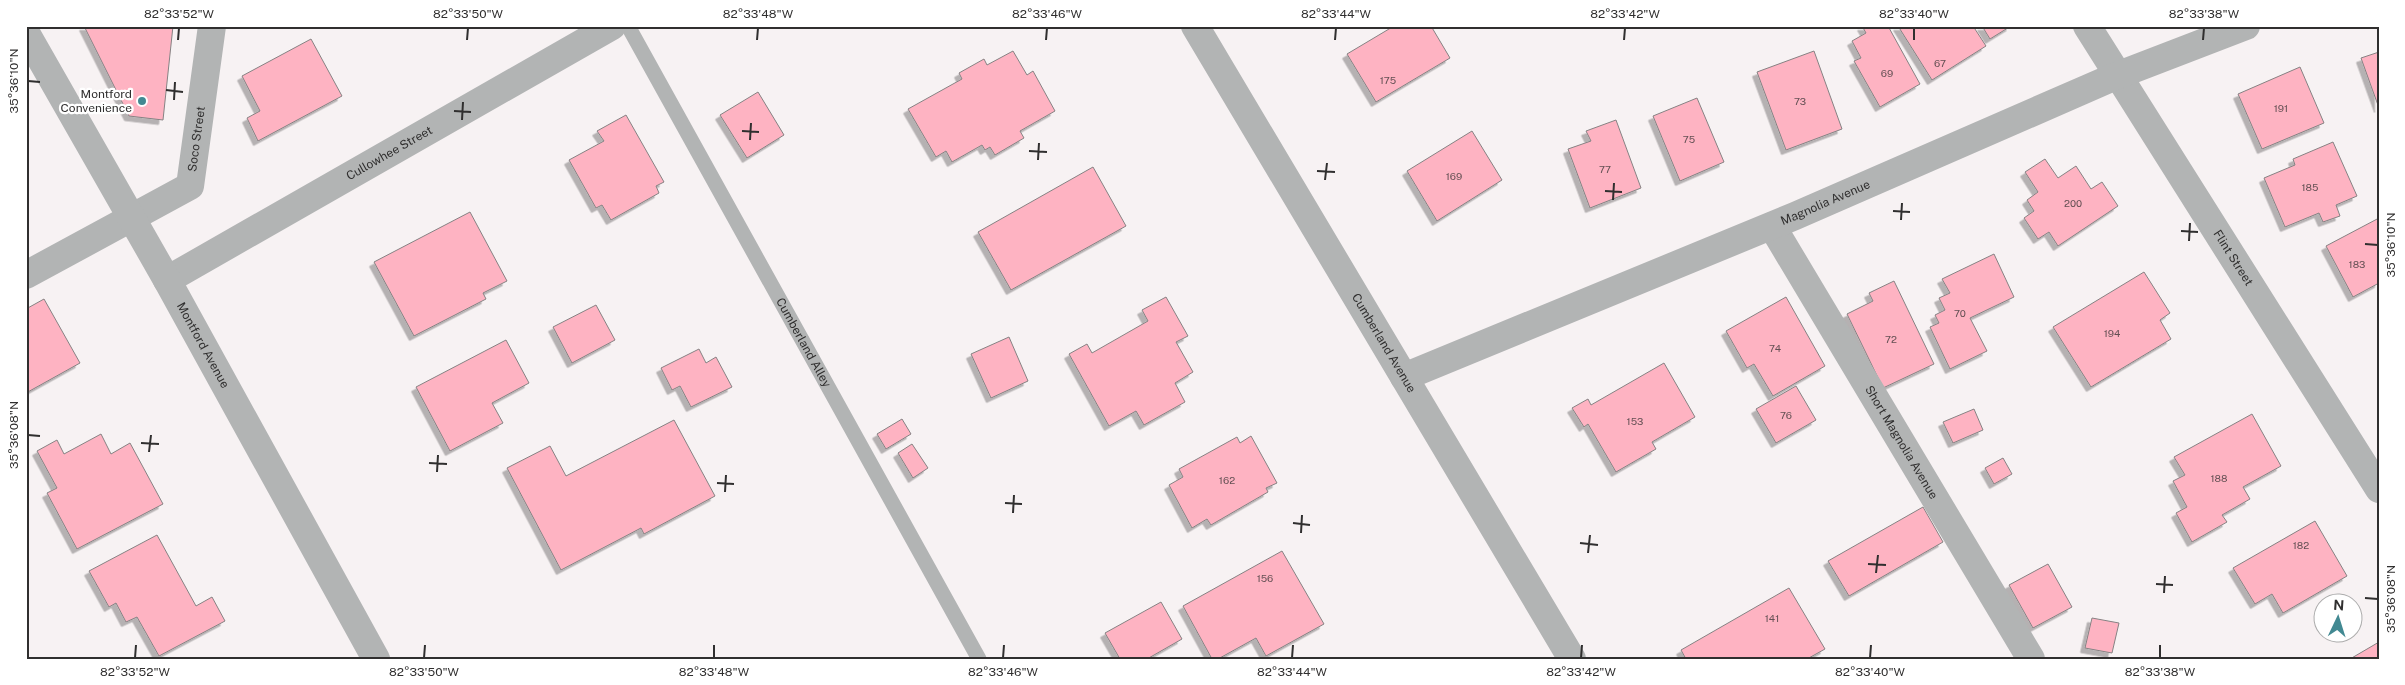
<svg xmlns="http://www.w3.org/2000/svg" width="2405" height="685" font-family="'Public Sans',sans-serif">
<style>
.building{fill:#feb3c2;stroke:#868283;filter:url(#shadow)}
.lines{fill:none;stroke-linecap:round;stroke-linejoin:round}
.service{stroke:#b2b4b4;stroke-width:15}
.minor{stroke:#b2b4b4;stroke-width:28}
.tertiary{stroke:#b2b4b4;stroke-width:28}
.ticks{fill:none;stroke:#302f2f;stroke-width:2}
.poi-dot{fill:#428992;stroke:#fff;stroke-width:2}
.labels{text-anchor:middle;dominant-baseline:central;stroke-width:4.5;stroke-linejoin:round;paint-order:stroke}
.number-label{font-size:10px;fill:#645054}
.poi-label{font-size:12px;fill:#302f2f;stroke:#fff;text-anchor:end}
.street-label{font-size:12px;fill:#302f2f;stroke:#fff}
.neatline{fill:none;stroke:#302f2f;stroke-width:2}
.ticks-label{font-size:12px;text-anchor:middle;fill:#302f2f}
</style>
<defs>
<filter id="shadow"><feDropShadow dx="-4.5" dy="4.5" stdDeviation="0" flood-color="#0004"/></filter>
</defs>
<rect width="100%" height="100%" fill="#f7f2f3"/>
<g class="building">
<polygon points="84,26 173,26 163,120 129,116"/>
<polygon points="1394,26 1431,26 1450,58 1376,102 1347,54"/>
<polygon points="1862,26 1888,26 1920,84 1880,107 1854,61 1861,58 1852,41 1866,33"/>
<polygon points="1898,26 1973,26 1986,46 1932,80"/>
<polygon points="1982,26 2011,26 1990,39"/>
<polygon points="311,39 342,96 258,141 247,118 260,111 242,76"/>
<polygon points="1013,51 1027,75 1033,71 1055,111 1020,131 1024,138 995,155 990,147 985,150 982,145 952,162 946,151 936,157 908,109 962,79 959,73 984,59 987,65"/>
<polygon points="1814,51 1842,129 1786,150 1757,72"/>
<polygon points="2379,52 2379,108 2361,58"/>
<polygon points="2300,67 2324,123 2262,149 2238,94"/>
<polygon points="758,92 784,135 747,158 720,115"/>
<polygon points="1697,98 1724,162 1680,181 1653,116"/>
<polygon points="626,115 664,182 656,186 659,193 611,220 602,205 596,208 569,160 604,141 597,131"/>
<polygon points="1616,120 1641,188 1590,208 1568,149 1591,141 1586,131"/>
<polygon points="1472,131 1502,180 1437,221 1407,171"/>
<polygon points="2333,142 2357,196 2336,205 2340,216 2323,222 2319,213 2285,227 2264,178 2295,165 2293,159"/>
<polygon points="2045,159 2058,178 2076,166 2091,189 2102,182 2118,206 2058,246 2049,232 2038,239 2024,218 2034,211 2027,200 2038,192 2025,172"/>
<polygon points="1093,167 1126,226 1011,290 978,232"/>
<polygon points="470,212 507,281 483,293 486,299 414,336 374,262"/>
<polygon points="2379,218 2379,283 2353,297 2326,246"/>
<polygon points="1994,254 2014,297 1970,318 1987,351 1950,369 1930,327 1939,323 1935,315 1945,310 1939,298 1950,293 1942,279"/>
<polygon points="2144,272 2170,313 2160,320 2171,339 2091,387 2053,327"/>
<polygon points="1894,281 1934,364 1883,388 1847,314 1873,301 1869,293"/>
<polygon points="1166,297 1188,336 1176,342 1193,372 1175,383 1185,402 1144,425 1136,411 1109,426 1069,354 1087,344 1092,353 1148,321 1142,310"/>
<polygon points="1786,297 1825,366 1773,396 1754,364 1747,368 1726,331"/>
<polygon points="44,299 80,363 26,393 26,309"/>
<polygon points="596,305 615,340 572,363 553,327"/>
<polygon points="1009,337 1028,381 991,398 971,354"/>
<polygon points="506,340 529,383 492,403 503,423 450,451 416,387"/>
<polygon points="699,349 706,363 716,357 732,387 691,407 680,386 672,390 661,368"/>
<polygon points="1664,363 1695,417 1652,442 1656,449 1616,472 1588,424 1584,427 1572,408 1588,399 1591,405"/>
<polygon points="1796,386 1816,420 1776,443 1756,409"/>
<polygon points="1974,409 1983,430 1953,443 1943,422"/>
<polygon points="2252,414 2281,466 2243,487 2250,499 2222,515 2227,522 2192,542 2176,513 2187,507 2173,481 2185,475 2174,457"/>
<polygon points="902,419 911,434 886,449 877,434"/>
<polygon points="674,420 715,496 644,534 641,528 561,570 507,468 550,446 566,476"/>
<polygon points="101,434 111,454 130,443 163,504 77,549 47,493 57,488 37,451 57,440 64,454"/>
<polygon points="1251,436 1277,483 1266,488 1268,492 1211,525 1207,519 1192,528 1169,485 1183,477 1179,469 1237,437 1240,443"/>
<polygon points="912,444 928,468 913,478 898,453"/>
<polygon points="2003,458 2012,474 1994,484 1985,468"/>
<polygon points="1923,507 1943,542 1849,596 1828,561"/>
<polygon points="2315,521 2347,576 2283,613 2272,594 2255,604 2233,568"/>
<polygon points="157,535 196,606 212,597 225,621 159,656 137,617 126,622 116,603 109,607 89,571"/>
<polygon points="1282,551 1324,624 1266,656 1256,638 1218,659 1212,659 1183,606"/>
<polygon points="2048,564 2072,607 2033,628 2009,585"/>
<polygon points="1789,588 1825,649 1807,659 1686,659 1681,650"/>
<polygon points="1161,602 1182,639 1147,659 1120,659 1105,633"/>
<polygon points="2092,618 2119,623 2112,653 2085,648"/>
<polygon points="2379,642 2379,659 2350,659"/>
</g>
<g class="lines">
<path class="service" id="s1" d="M628 26 979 659"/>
<g class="minor">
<path id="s2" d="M1195 26 1572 659"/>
<path id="s3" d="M2087 26 2379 489"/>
<path id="s4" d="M1772 226 2031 659"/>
<path id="s5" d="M26 275 190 186 212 26"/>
<path id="s6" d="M167 280 612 26"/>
<path id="s7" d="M1404 377 1795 216 2116 76 2246 26"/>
</g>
<path class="tertiary" id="s8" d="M26 33 167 280 376 659"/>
</g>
<path class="ticks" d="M178 40 179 28M467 40 468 28M757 40 758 28M1046 40 1047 28M1335 40 1336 28M1624 40 1625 28M1914 40V28M2203 40 2204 28M28 81 40 82M166 90 183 92M174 100 175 82M454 111 471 112M462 120 463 102M742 131 759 132M750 140 751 123M1029 151 1047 152M1038 160 1039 143M1317 171 1335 172M1325 180 1327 163M1605 191 1622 192M1613 200 1614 183M1893 211 1910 212M1901 220 1902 203M2181 231 2198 232M2189 241 2190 223M2365 244 2378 245M28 435 40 436M141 443 159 444M149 452 151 435M429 463 447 464M437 472 438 455M717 483 734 484M725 492 726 475M1005 503 1022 504M1013 513 1014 495M1293 523 1310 525M1301 533 1302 515M1580 543 1598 545M1588 553 1590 535M1868 564 1886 565M1876 573 1878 555M2156 584 2173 585M2164 593 2165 576M2365 598 2378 599M135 658 136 645M424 658 425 645M714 658V645M1003 658 1004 645M1292 658 1293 645M1581 658 1582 645M1870 658 1871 645M2160 658V645"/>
<circle class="poi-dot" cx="142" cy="101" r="5"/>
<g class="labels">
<g class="number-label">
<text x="1940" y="63">67</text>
<text x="1887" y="73">69</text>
<text x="1388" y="80">175</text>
<text x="1800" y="101">73</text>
<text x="2281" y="108">191</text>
<text x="1689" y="139">75</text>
<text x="1605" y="169">77</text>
<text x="1454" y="176">169</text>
<text x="2310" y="187">185</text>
<text x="2073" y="203">200</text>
<text x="2357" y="264">183</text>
<text x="1960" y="313">70</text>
<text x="2112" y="333">194</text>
<text x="1891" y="339">72</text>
<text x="1775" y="348">74</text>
<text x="1786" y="415">76</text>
<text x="1635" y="421">153</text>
<text x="2219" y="478">188</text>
<text x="1227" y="480">162</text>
<text x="2301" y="545">182</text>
<text x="1265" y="578">156</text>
<text x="1772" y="618">141</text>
</g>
<g class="poi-label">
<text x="132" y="94">Montford<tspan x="132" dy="14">Convenience</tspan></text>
</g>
<g class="street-label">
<text stroke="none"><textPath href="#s5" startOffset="234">Soco Street</textPath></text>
<text stroke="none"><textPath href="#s6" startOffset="256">Cullowhee Street</textPath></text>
<text stroke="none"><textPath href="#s7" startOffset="456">Magnolia Avenue</textPath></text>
<text stroke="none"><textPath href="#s3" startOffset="274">Flint Street</textPath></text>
<text stroke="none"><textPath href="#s1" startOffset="362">Cumberland Alley</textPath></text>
<text stroke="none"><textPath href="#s2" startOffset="369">Cumberland Avenue</textPath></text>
<text stroke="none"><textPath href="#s8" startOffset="359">Montford Avenue</textPath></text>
<text stroke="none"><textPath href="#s4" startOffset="252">Short Magnolia Avenue</textPath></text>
</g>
</g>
<rect width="2405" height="685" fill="none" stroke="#ffffff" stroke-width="55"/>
<g transform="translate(2338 618) rotate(4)"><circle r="24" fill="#ffffff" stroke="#acacac"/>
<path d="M0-4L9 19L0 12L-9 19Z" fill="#428992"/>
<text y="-8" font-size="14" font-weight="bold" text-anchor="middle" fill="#302f2f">N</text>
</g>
<rect x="28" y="28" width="2350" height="630" class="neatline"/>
<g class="ticks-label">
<text x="179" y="18">82°33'52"W</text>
<text x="468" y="18">82°33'50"W</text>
<text x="758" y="18">82°33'48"W</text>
<text x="1047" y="18">82°33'46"W</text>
<text x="1336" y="18">82°33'44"W</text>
<text x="1625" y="18">82°33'42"W</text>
<text x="1914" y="18">82°33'40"W</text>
<text x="2204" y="18">82°33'38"W</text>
<text transform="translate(14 81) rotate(-90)" y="4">35°36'10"N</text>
<text transform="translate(2391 245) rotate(-90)" y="4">35°36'10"N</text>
<text transform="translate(14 435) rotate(-90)" y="4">35°36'08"N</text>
<text transform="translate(2391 599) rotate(-90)" y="4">35°36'08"N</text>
<text x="135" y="676">82°33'52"W</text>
<text x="424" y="676">82°33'50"W</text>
<text x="714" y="676">82°33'48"W</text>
<text x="1003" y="676">82°33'46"W</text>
<text x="1292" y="676">82°33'44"W</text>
<text x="1581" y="676">82°33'42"W</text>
<text x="1870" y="676">82°33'40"W</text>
<text x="2160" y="676">82°33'38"W</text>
</g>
</svg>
